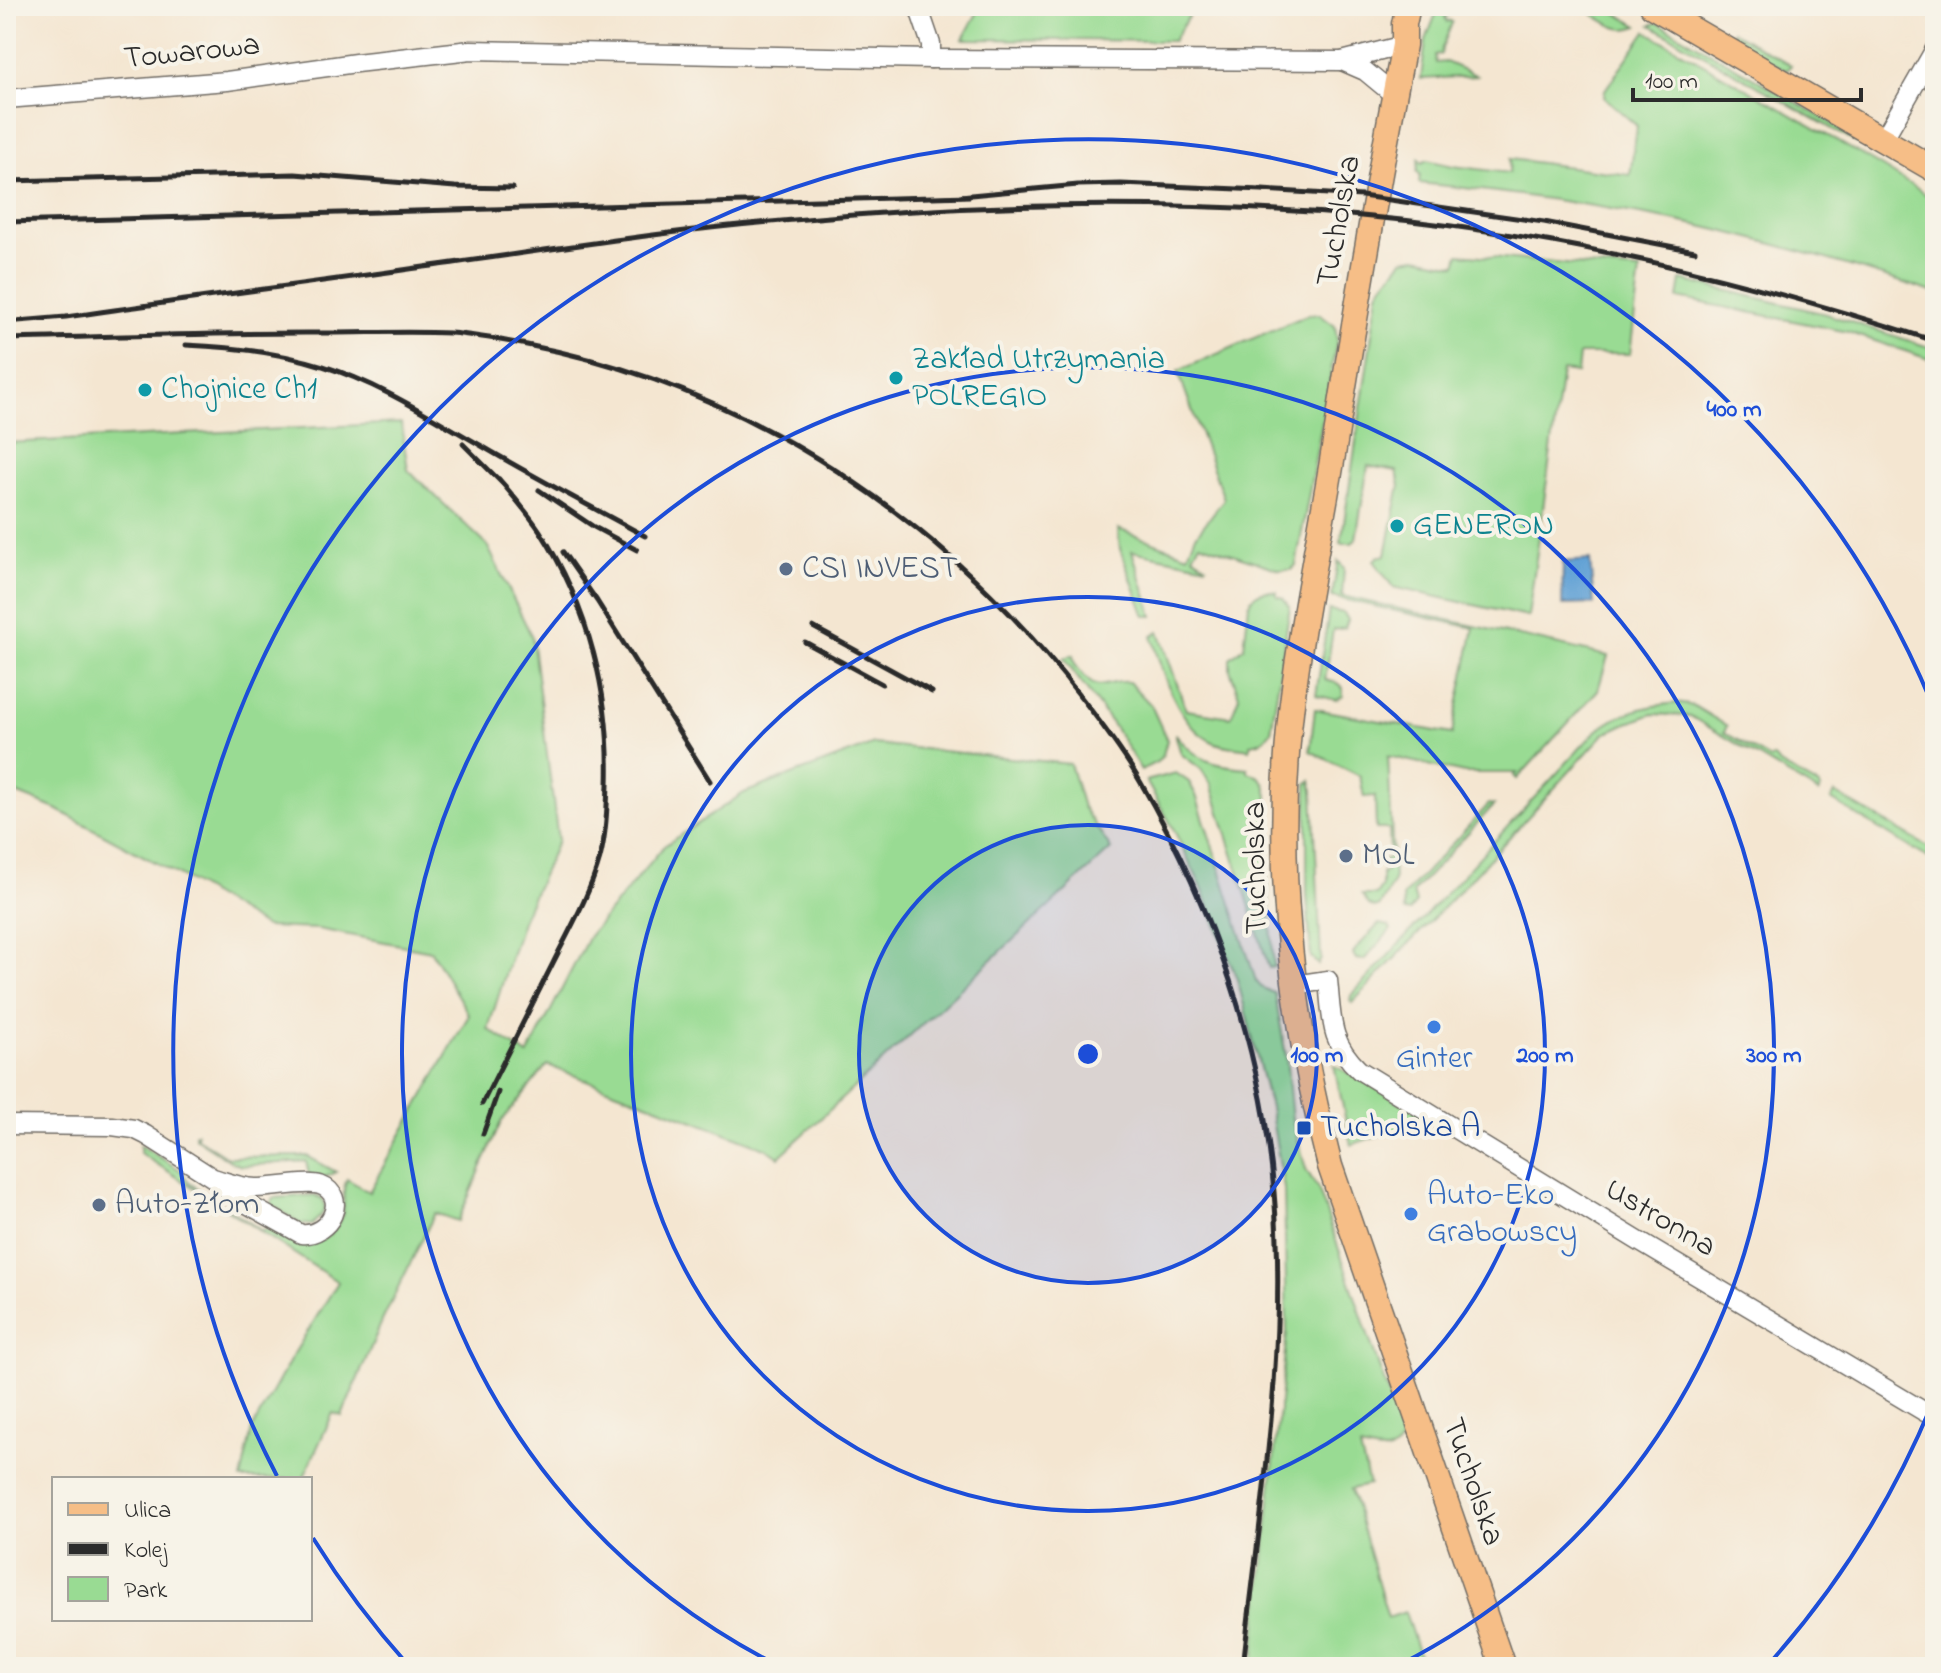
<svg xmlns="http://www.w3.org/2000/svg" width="1941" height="1673" font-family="'Indie Flower',sans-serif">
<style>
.green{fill:#99db93;stroke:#62835f;stroke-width:2}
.water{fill:#62a2d5;stroke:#466680;stroke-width:2}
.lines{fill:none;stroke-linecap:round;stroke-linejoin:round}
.minor-casing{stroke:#716c65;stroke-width:21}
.major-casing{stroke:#716c65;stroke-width:27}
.minor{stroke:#fff;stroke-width:18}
.major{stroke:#f6be87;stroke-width:24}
.rail{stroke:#2b2b2b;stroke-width:5}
.ring{fill:none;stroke:#1d4ed8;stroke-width:4}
.culture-dot{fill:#0f9aa8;stroke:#f7f3e8;stroke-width:3}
.service-dot{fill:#5c6f8a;stroke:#f7f3e8;stroke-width:3}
.shop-dot{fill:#3f7fe0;stroke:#f7f3e8;stroke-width:3}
.transit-dot{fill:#1a4fb4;stroke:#f7f3e8;stroke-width:3}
.labels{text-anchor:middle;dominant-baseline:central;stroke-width:8;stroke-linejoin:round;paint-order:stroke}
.street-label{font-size:32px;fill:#2b2b2b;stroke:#f7f3e8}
.culture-label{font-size:32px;fill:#0d838f;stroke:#f7f3e8;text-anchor:start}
.service-label{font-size:32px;fill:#4e5e75;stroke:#f7f3e8;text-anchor:start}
.shop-label{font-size:32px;fill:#366cbe;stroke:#f7f3e8}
.transit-label{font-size:32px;fill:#164399;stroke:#f7f3e8;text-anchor:start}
.centre{fill:#1d4ed8;stroke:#f7f3e8;stroke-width:4}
.ring-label{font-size:24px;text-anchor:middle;font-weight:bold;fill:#1d4ed8;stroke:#f7f3e8;stroke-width:8;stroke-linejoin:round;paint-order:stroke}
</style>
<rect width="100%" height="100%" fill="#f7f3e8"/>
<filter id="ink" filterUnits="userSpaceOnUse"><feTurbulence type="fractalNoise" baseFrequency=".0125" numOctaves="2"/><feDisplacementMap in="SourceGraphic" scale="16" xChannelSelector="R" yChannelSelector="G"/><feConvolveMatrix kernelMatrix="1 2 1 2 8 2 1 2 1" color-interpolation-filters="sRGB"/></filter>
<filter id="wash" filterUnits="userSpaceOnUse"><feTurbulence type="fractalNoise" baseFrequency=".006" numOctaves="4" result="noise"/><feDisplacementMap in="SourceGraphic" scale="32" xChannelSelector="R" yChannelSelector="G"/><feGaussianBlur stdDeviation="1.8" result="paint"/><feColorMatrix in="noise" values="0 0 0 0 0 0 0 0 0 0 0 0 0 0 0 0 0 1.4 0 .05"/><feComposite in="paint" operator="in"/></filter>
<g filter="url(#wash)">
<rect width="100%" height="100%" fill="#f4e6d1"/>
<g class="green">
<polygon points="981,6 1195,6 1173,41 963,39"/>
<polygon points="1439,6 1454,7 1448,9 1450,14 1445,17 1447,22 1451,21 1452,23 1442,48 1441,54 1435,56 1436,63 1446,62 1478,76 1421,79 1426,40"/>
<path d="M1585 6H1604L1638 26C1620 34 1609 24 1594 15L1592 10 1586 11Z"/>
<polygon points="1656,23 1659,23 1899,162 1895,165 1651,25"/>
<path d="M1646 31 1879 165 1935 200V293C1850 265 1765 239 1677 221 1592 204 1505 192 1419 183L1420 174 1417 172 1419 159 1422 163 1427 160 1453 166 1509 173 1510 159 1630 175 1637 126 1604 97 1605 90Z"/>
<polygon points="1732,31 1791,65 1788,69 1785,70 1731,39"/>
<path d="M1459 254 1640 271 1630 354H1579L1577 373 1562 371 1528 617 1393 587 1374 561 1377 557 1386 555 1400 485 1397 471 1368 466 1356 539 1352 543H1341L1378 293C1384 280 1396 272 1403 259L1417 257 1456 265Z"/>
<polygon points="1681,280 1826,314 1935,349 1935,361 1848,332 1678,298"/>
<polygon points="1319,314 1335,326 1337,339 1296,565 1291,570 1280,570 1200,543 1193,556 1207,566 1132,551 1153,616 1145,616 1120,549 1118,529 1188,555 1195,537 1224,499 1178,371 1307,315"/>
<path d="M401 423 408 470 487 545 532 637 558 840 523 918 488 1029 528 1055 589 936 664 846 744 793 874 744 1070 764 1083 807 1111 849 779 1157 765 1148 547 1065 501 1122 458 1221 435 1213 382 1321 342 1416 333 1413 303 1479H241L252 1429 292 1357 338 1282 140 1153V1145L180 1170 190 1183 262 1231 264 1229C270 1230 277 1231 283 1233 302 1240 312 1251 331 1233 337 1227 342 1219 343 1211 345 1197 341 1193 347 1179L369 1192 469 1015 431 951 318 929 265 927 186 879 56 809 6 789V443Z"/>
<polygon points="1338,561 1344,568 1342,596 1608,656 1598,690 1517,779 1514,776 1517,773 1464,773 1388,756 1394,881 1380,906 1375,908 1369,905 1362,895 1376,895 1382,886 1382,872 1386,872 1385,859 1390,858 1389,829 1376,829 1375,796 1364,797 1360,776 1310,751 1315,709 1452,734 1474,628 1332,597"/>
<path d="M1268 591 1277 592V596L1283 598 1290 606 1271 732C1265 740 1260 743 1250 744V749C1238 747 1224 747 1213 742 1179 727 1160 670 1152 636L1159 631 1186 710 1231 717 1239 696 1230 669V658L1244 647 1249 604C1253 595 1258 592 1268 591Z"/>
<polygon points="1329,610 1344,613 1348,620 1345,628 1333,630 1325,680 1337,683 1343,688 1343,696 1336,700 1316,695"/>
<path d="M1073 655C1073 663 1076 666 1081 672 1101 698 1103 679 1129 682L1151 705 1167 740 1163 755 1157 762 1141 770 1113 725 1063 658Z"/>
<path d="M1677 703 1694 706 1727 726 1724 732 1770 759 1774 757 1778 763 1819 786 1820 789 1819 793 1690 716 1653 714 1625 724 1604 734 1484 865 1352 1003 1350 1001 1351 996 1595 732C1621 712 1644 706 1677 703Z"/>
<path d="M1175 733C1195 761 1215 766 1248 768V772C1262 776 1266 782 1268 796L1267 869 1274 967 1269 968 1211 784 1201 769 1181 754Z"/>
<path d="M1176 773 1189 782 1196 795 1256 981 1261 987 1275 994 1286 1056 1292 1119 1306 1169 1319 1191 1403 1437C1395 1458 1378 1452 1360 1448L1369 1485 1351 1489 1388 1618 1405 1612 1423 1667H1253L1287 1332 1284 1189 1270 1107 1238 982 1201 886 1172 826 1146 781Z"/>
<polygon points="1311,780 1313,791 1321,959 1318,965 1311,957 1307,893 1307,784"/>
<polygon points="1835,793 1935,851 1935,862 1831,800"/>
<polygon points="1489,804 1494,805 1413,892 1416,903 1409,912 1404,911 1403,897 1405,894"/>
<polygon points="1379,924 1389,926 1391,929 1389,932 1364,960 1356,959 1353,954 1355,950"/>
<polygon points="1334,1065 1429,1118 1351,1145"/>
<polygon points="197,1133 197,1138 227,1157 307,1156 336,1172 325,1177 309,1175 306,1161 242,1166 234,1163 198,1140 195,1138 195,1134"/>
<polygon points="314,1195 322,1199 325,1207 322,1214 312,1225 300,1224 271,1204 271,1202 274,1198"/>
</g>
<polygon class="water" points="1590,560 1594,604 1562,605 1563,562"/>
</g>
<g filter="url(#ink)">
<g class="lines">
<g class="minor-casing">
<g id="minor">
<polyline points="918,6 931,44 931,59"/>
<polyline points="1342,61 1365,71 1394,95"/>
<polyline points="6,99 227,81 356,63 471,50 931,59 1342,61 1404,45"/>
<polyline points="1883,140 1935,49"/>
<path d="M1294 985 1328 980C1332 1018 1329 1042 1359 1070L1640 1242 1935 1418"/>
<path d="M6 1125 112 1126 134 1129 146 1135 213 1178 238 1199 301 1234C330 1237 350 1196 320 1185 307 1181 272 1188 256 1188 241 1188 227 1182 213 1178"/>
</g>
</g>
<g class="major-casing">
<g id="major">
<path d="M1408 6 1404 24V45C1377 183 1354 322 1332 461 1317 551 1298 640 1289 730 1275 876 1293 1024 1330 1166L1503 1667"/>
<polyline points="1652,6 1935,170"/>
</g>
</g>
<use href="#minor" class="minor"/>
<use href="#major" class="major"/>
<g class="rail">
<polyline points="6,181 295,174 455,187 513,188"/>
<polyline points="960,196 1078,185 1121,184 1262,190 1362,196 1544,222 1695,251"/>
<polyline points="6,222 970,196"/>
<path d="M6 322 66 317C185 299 305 284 424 267 543 251 662 231 782 221 974 203 1168 199 1361 216 1557 233 1748 280 1935 341"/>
<path d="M6 339C113 337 221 332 328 333 368 333 409 331 450 333 475 335 502 340 527 345 750 387 948 522 1084 701 1104 727 1125 755 1141 783 1213 908 1262 1048 1274 1192 1288 1350 1260 1510 1243 1667"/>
<path d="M186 345C232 347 279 352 323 366 380 384 429 416 480 445 534 477 590 506 645 536"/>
<polyline points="463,444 505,486"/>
<polyline points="539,490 594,527 637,550"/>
<polyline points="563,552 597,601 710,781"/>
<polyline points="813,627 932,692"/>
<polyline points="805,642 882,684"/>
<path d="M482 1104C506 1057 529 1010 553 963 570 929 590 894 600 858 606 835 607 809 608 785 611 696 589 607 540 531 528 513 513 496 499 479"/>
<polyline points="483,1134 498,1092"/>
</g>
</g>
</g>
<circle cx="1088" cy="1054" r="229" fill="#1d4ed8" fill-opacity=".12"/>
<g class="ring">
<circle cx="1088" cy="1054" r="229"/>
<circle cx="1088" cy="1054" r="457"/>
<path d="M777 1665A686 686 0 1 1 1399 1665"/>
<path d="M1932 1404A914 914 0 0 1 1767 1666M409 1666A914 914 0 0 1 313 1538M277 1476A914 914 0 1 1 1932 704"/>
</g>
<g class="culture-dot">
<circle cx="896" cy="378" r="8"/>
<circle cx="145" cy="390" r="8"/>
<circle cx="1397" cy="526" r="8"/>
</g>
<g class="service-dot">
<circle cx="786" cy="569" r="8"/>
<circle cx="1346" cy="856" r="8"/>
<circle cx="99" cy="1205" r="8"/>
</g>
<g class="shop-dot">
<circle cx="1434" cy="1027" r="8"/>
<circle cx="1411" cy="1214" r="8"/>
</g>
<rect class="transit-dot" x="1296" y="1120" width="16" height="16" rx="4"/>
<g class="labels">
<g class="street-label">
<text transform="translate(192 53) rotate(-6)">Towarowa</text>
<text transform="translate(1340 221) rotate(-80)">Tucholska</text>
<text transform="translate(1257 868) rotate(-91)">Tucholska</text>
<text transform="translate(1660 1219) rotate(31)">Ustronna</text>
<text transform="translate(1472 1482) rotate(71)">Tucholska</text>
</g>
<g class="culture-label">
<text x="912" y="360">Zakład Utrzymania<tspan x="912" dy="37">POLREGIO</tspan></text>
<text x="161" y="390">Chojnice Ch1</text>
<text x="1413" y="526">GENERON</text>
</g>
<g class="service-label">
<text x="802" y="569">CSI INVEST</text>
<text x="1362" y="856">MOL</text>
<text x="115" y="1205">Auto-Złom</text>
</g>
<g class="shop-label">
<text x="1434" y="1059">Ginter</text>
<text x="1427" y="1196" text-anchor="start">Auto-Eko<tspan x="1427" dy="37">Grabowscy</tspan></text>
</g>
<g class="transit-label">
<text x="1320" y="1128">Tucholska A</text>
</g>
</g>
<circle cx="1088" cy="1054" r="12" class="centre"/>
<g class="ring-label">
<text x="1734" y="416">400 m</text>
<text x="1317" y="1062">100 m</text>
<text x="1545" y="1062">200 m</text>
<text x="1774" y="1062">300 m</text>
</g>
<rect width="1941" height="1673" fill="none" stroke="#f7f3e8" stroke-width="32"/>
<rect x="52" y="1477" width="260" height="144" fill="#f7f3e8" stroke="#a5a39c" stroke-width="2"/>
<rect x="68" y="1503" width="40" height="12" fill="#f6be87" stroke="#a5a39c" stroke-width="2"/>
<text x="124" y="1517" font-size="24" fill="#2b2b2b">Ulica</text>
<rect x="68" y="1543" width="40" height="12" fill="#2b2b2b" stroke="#a5a39c" stroke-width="2"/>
<text x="124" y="1557" font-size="24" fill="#2b2b2b">Kolej</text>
<rect x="68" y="1577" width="40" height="24" fill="#99db93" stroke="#a5a39c" stroke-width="2"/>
<text x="124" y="1597" font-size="24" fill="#2b2b2b">Park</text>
<path d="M1633 88v12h228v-12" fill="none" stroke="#2b2b2b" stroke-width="4"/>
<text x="1645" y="88" font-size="24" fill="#2b2b2b" stroke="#f7f3e8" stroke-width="6" paint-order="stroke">100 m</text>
</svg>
